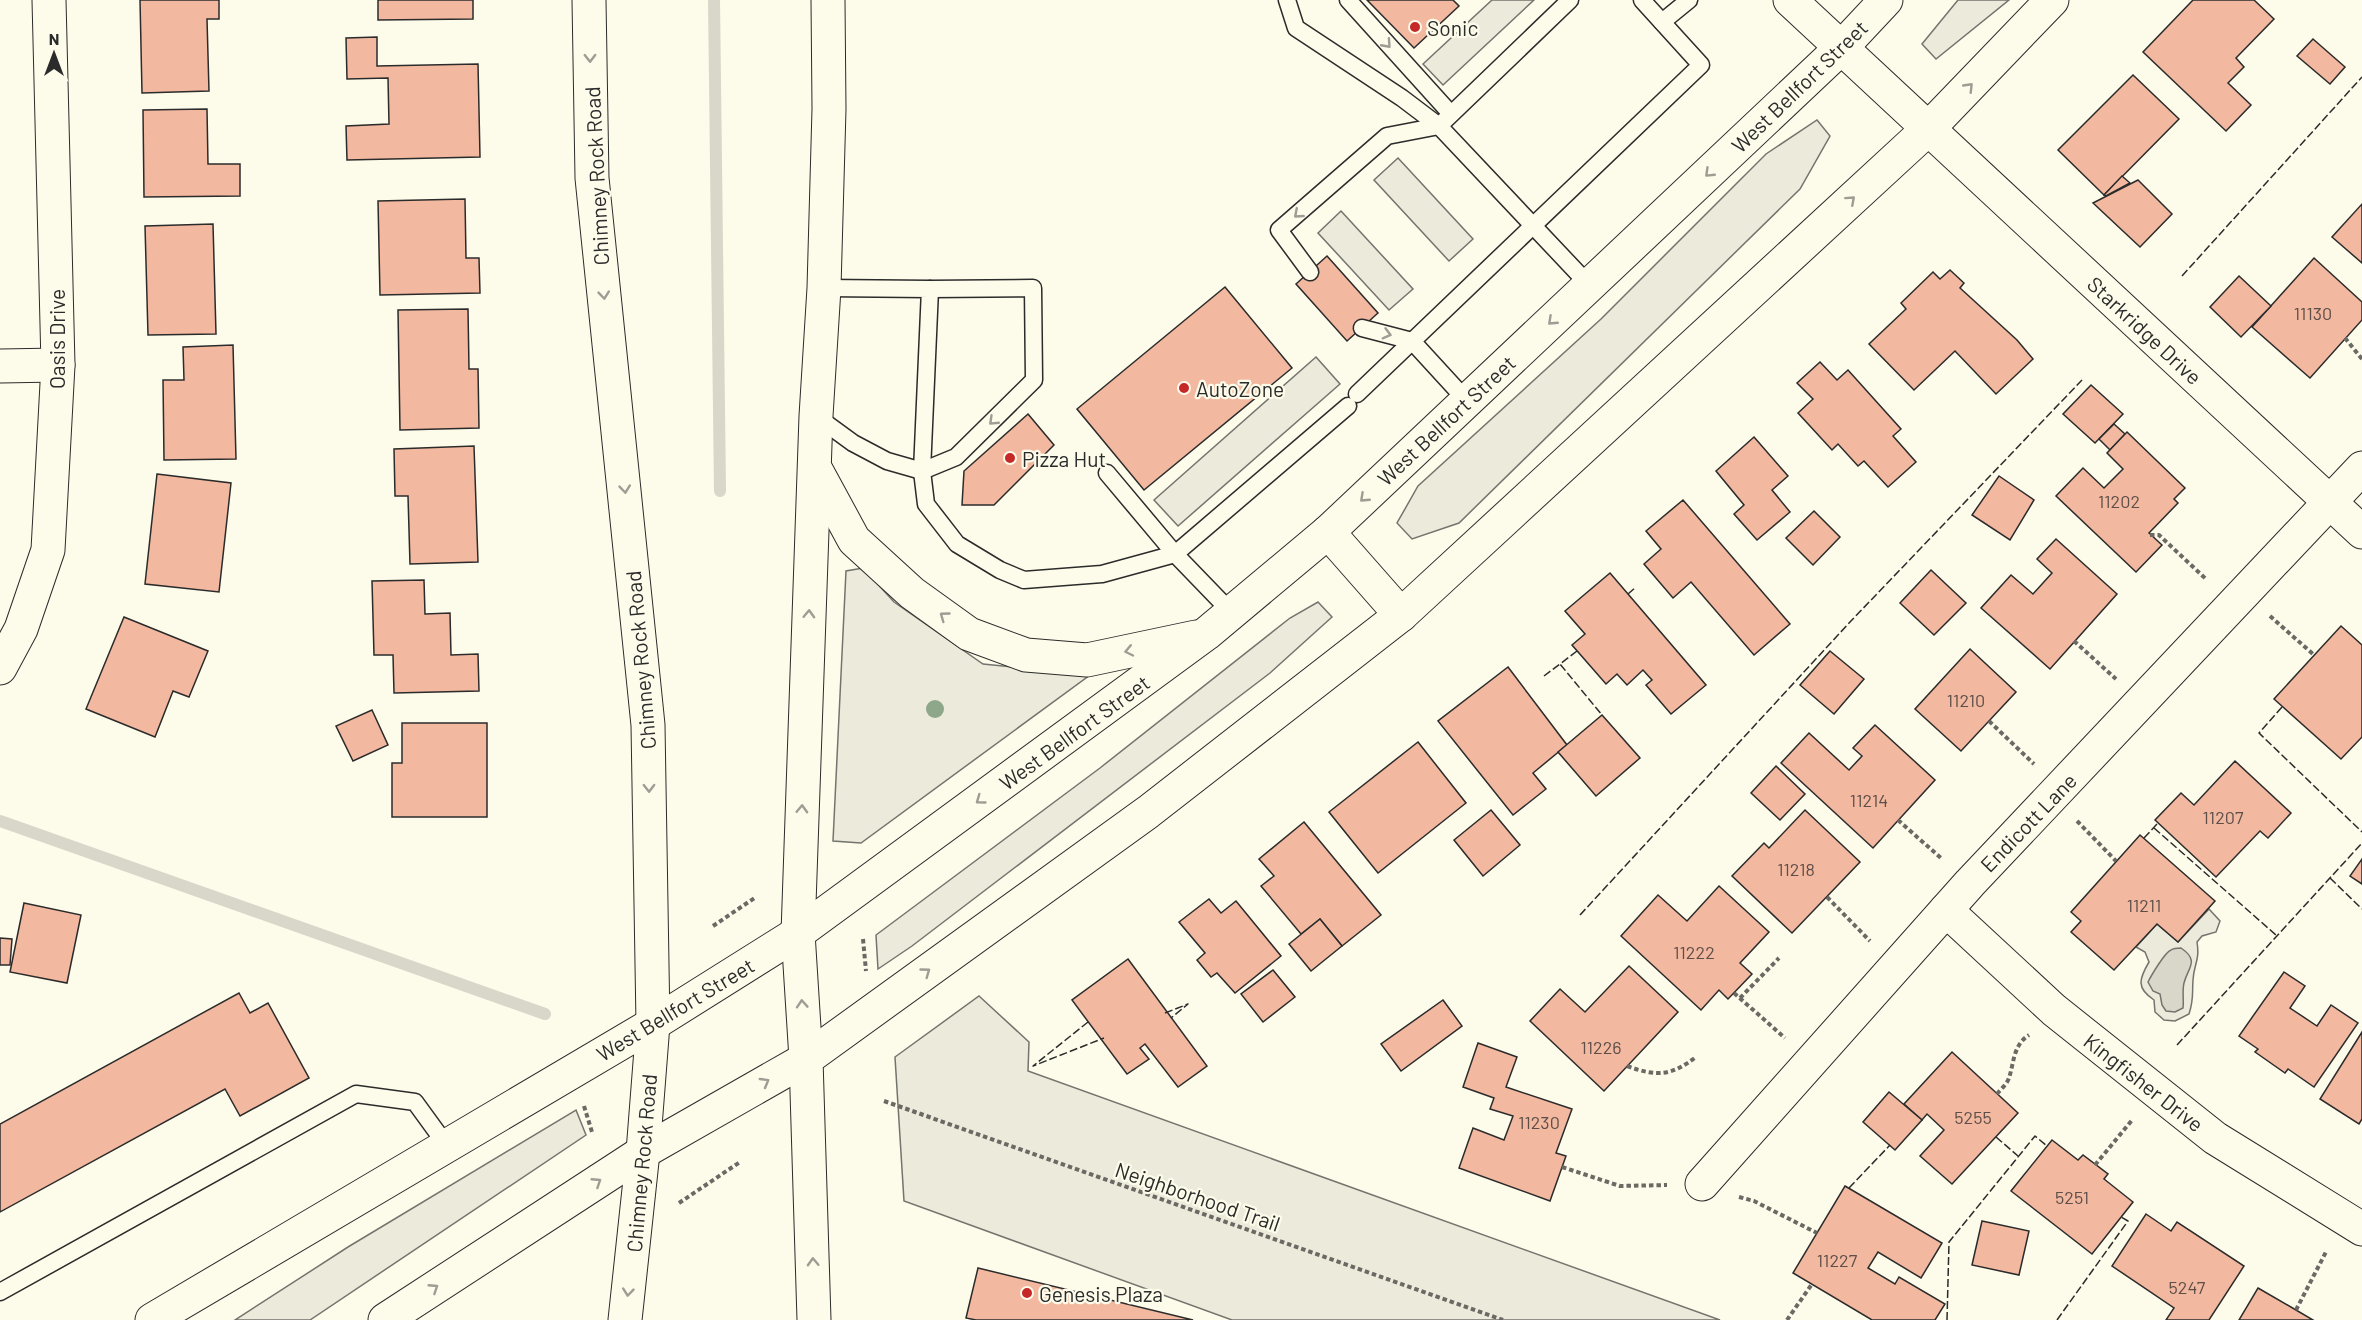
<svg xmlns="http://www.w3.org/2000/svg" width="2362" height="1320" font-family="Barlow,sans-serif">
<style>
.green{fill:#ecebdb;stroke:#74746e;stroke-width:1.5}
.parking{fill:#eceadb;stroke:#74746e;stroke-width:1.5}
.water{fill:#d8d7c9;stroke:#74746e;stroke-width:1.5}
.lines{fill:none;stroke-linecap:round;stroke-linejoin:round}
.stream{stroke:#d8d7c9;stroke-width:12}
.building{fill:#f2b8a0;stroke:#2b2b2b;stroke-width:1.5}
.lane-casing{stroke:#2b2b2b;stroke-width:19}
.street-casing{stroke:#2b2b2b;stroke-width:35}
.secondary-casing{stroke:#2b2b2b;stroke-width:35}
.path{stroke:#6a6964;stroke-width:4;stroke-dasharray:4.5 3;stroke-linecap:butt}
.lane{stroke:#fdfbea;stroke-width:16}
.street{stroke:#fdfbea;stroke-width:33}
.secondary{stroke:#fdfbea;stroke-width:33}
.fence{stroke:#2b2b2b;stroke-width:1.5;stroke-dasharray:8 3;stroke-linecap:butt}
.tree{fill:#8ea78a}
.oneway{stroke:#9e9d94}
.poi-dot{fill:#c62828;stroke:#fdfbea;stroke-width:2}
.labels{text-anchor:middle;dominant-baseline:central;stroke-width:4.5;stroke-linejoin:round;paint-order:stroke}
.number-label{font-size:18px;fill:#5d4e48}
.poi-label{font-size:21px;fill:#2b2b2b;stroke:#fdfbea;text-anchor:start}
.street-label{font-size:21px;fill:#2b2b2b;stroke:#fdfbea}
</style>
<rect width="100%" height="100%" fill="#fdfbea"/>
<g class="green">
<polygon points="1958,0 2009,0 1936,59 1922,44"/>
<polygon points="1817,120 1830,136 1800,189 1459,523 1412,539 1397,523 1418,486 1601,319 1766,154"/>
<polygon points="863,568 894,602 983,664 1090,675 861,843 833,841 846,571"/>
<polygon points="1318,602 1332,617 1270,673 912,946 878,969 876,935 1100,768 1290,618"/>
<path d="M2209 909 2220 921 2216 932 2202 936 2197 942C2200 961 2194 963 2193 980 2192 994 2194 999 2189 1014L2175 1021 2164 1020 2155 1012 2154 1000C2136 988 2139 979 2149 962L2145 952 2136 947 2157 924 2178 942Z"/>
<polygon points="979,996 1029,1042 1028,1071 1720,1320 1232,1320 904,1201 895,1057"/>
<polygon points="576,1110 586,1135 310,1320 235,1320 348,1247"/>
</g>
<g class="parking">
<polygon points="1492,0 1534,0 1443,85 1423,64"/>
<polygon points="1398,158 1473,239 1449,261 1374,180"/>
<polygon points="1341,211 1413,289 1389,310 1318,233"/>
<polygon points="1316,357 1340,384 1178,526 1154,500"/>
</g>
<path class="water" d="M2181 948C2200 961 2188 967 2184 983 2182 991 2184 1000 2183 1008L2175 1012 2166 1011 2162 1005 2160 994 2153 991 2148 982C2151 976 2165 952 2171 950 2174 948 2178 948 2181 948Z"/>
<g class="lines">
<g class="stream">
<polyline points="714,0 720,491"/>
<polyline points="0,821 545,1014"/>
</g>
</g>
<g class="building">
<polygon points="140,0 219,0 219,19 207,19 209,91 142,93"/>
<polygon points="378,0 473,0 473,19 378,20"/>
<polygon points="1367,0 1453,0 1459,6 1414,48"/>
<polygon points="2193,0 2254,0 2274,19 2236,58 2244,67 2228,83 2251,105 2226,131 2143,52"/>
<polygon points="377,37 377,66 478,64 480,157 347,160 346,126 389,124 388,78 347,79 346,38"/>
<polygon points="2313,39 2345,67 2330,84 2297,56"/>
<polygon points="2133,75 2179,119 2104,195 2058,150"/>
<polygon points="207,109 208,164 240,164 240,196 144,197 143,110"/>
<polygon points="2122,176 2130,183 2106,196 2104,195"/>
<polygon points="2138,180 2172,214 2140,247 2093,203"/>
<polygon points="465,199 466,258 479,258 480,293 380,295 378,201"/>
<polygon points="2362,204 2362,263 2332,237"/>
<polygon points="213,224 216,334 148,335 145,226"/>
<polygon points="1327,256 1378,313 1347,341 1296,284"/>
<polygon points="2314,258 2362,302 2362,320 2310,378 2252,327"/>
<polygon points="1950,270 1964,283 1960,288 2017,340 2033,359 1996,394 1955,351 1914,390 1869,344 1906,309 1901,303 1933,272 1940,279"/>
<polygon points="2239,276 2271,306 2241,337 2210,307"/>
<polygon points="1225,287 1292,368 1144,490 1077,409"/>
<polygon points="468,309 469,369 478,369 479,428 400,430 398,310"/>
<polygon points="233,345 236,459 164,460 163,380 184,380 183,347"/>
<polygon points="1820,362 1837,380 1848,370 1901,429 1893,436 1916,462 1888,487 1864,461 1858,466 1838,444 1832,450 1798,413 1813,399 1797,383"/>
<polygon points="2091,385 2123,414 2095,443 2063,414"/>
<polygon points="1028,414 1054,445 994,505 962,505 964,471"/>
<polygon points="2114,424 2125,434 2110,450 2099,439"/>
<polygon points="2127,432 2185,488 2174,499 2178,503 2149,533 2162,545 2136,572 2056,496 2083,468 2104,488 2123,469 2107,453"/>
<polygon points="1754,437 1788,476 1772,490 1790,512 1757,540 1734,514 1744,505 1716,471"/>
<polygon points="474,446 478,562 410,564 408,496 395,496 394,449"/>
<polygon points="157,474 231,483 219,592 145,584"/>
<polygon points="1999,476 2034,500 2010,540 1972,515"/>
<polygon points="1683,500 1790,624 1754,655 1691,582 1673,598 1644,564 1661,549 1646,531"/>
<polygon points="1814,511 1840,537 1813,565 1786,538"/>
<polygon points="2056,539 2117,594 2050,669 1981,608 2011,575 2033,594 2052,573 2037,559"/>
<polygon points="1931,570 1966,603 1934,635 1900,603"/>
<polygon points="1610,573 1706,685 1671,714 1646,685 1652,680 1643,670 1627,685 1617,674 1606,684 1572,645 1585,634 1565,611"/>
<polygon points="424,580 425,614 450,613 451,655 478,654 479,691 394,693 393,655 374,655 372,581"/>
<polygon points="124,617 208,651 189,697 173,691 155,737 86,709"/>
<polygon points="2341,626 2362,645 2362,737 2341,759 2274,699"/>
<polygon points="1970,649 2016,692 1961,751 1915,709"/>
<polygon points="1830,651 1864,679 1834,714 1800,685"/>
<polygon points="1508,667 1567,745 1533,773 1546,789 1513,815 1438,721"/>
<polygon points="372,710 388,745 353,761 336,726"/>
<polygon points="1602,715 1640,758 1596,796 1558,752"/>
<polygon points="402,723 487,723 487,817 392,817 392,763 402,763"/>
<polygon points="1875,725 1935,780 1873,848 1781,763 1809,733 1849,770 1862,756 1853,748"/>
<polygon points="1418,742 1466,803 1378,873 1329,812"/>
<polygon points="2235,761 2291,813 2268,838 2260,831 2216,877 2155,820 2181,793 2194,805"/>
<polygon points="1776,766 1805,794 1780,820 1751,793"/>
<polygon points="1491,810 1520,845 1483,876 1454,840"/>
<polygon points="1805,810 1860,862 1792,933 1732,876 1764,843 1769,848"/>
<polygon points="1304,822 1381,915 1342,946 1320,919 1301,934 1261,886 1274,876 1259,859"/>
<polygon points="2140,835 2215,901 2178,942 2157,924 2114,970 2071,932 2081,921 2071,912"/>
<polygon points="2362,859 2362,884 2350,876"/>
<polygon points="1719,886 1769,932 1740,963 1752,974 1728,999 1719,990 1701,1010 1621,936 1658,895 1687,921"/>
<polygon points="1209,899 1221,913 1236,901 1281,956 1235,993 1217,973 1211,977 1197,960 1205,953 1179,922"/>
<polygon points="24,903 81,915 67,983 10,972"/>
<polygon points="1320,919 1342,946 1311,971 1289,944"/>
<polygon points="0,938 12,939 10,965 0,965"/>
<polygon points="1128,959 1207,1066 1178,1087 1145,1044 1140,1048 1149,1059 1127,1074 1072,1000"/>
<polygon points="1629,966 1678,1012 1604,1091 1530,1021 1560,989 1585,1012"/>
<polygon points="1273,970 1295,997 1263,1022 1241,994"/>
<polygon points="2284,972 2305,986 2290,1008 2317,1026 2331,1005 2358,1023 2314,1087 2288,1069 2285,1073 2255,1052 2258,1049 2239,1036"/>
<polygon points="239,993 250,1013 268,1003 309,1078 240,1116 225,1089 0,1212 0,1124"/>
<polygon points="1443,1000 1462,1026 1401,1071 1381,1044"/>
<polygon points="2362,1032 2362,1119 2359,1124 2320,1099"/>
<polygon points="1478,1043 1517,1057 1506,1087 1572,1109 1556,1153 1566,1156 1550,1201 1459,1168 1473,1128 1504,1140 1513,1116 1490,1109 1494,1098 1463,1087"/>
<polygon points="1952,1052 2018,1113 1952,1184 1920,1156 1944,1130 1927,1114 1922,1120 1904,1104"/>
<polygon points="1889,1092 1922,1120 1895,1150 1863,1122"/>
<polygon points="2052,1140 2078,1160 2083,1155 2108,1174 2104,1179 2133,1202 2092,1254 2011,1191"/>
<polygon points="1845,1186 1942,1243 1921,1278 1878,1252 1868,1268 1895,1284 1899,1277 1945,1304 1935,1320 1872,1320 1793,1273"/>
<polygon points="2146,1214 2171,1231 2177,1222 2244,1266 2209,1320 2166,1320 2174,1308 2112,1266"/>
<polygon points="1982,1221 2029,1231 2019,1275 1972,1265"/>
<polygon points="978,1268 1193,1320 976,1320 966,1318"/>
<polygon points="2258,1288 2296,1310 2313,1320 2239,1320"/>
</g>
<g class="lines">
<g class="lane-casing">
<g id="lane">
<polyline points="1287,0 1296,28 1402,98 1439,126 1590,286"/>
<polyline points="1348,0 1451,114"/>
<polyline points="1662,22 1689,0"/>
<polyline points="1310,272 1279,230 1387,136 1439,126 1570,0"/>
<polyline points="824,288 930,289 922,471 926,504 957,544 1000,570 1024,580 1102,574 1175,554 1348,406"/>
<polyline points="1362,328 1412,341 1467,401"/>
<polyline points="1357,394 1701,65 1642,0"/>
<polyline points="816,416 853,443 887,461 922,471 956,457 1034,380 1033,288 930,289"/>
<polyline points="1107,473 1175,554 1232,613"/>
<polyline points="0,1292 356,1094 415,1102 447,1146"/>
</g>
</g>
<g class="street-casing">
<g id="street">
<polyline points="1790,0 2362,532"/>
<polyline points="0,366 58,365"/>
<polyline points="0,668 21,629 48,550 58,365 49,0"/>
<polyline points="1946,910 2054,1010 2215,1138 2362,1229"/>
<polyline points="1702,1184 1970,883 2362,468"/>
</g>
</g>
<g class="secondary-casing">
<g id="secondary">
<polyline points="589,0 592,178 648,725 653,1024 643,1152 625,1320"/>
<polyline points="815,468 854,540 912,593 969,634 1026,655 1087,660 1196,637"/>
<polyline points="1328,532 1401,615"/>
<polyline points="152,1320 653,1024 798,933 1206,634 1328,532 1842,47 1886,0"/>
<polyline points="385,1320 643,1152 806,1059 1148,812 1401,615 1928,129 2052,0"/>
<polyline points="814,1320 806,1059 798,933 816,416 824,288 829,109 828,0"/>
</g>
</g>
<g class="path">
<polyline points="2345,338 2362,359"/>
<polyline points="2150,535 2159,535 2207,580"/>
<polyline points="2270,616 2314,655"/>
<polyline points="2074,641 2116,679"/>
<polyline points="1989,721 2034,764"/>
<polyline points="1898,820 1942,859"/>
<polyline points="2077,821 2116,861"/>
<polyline points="1827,897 1870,941"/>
<polyline points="713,926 756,897"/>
<polyline points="863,939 866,971"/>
<polyline points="1734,993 1785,1038"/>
<polyline points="1740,998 1779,958"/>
<path d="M1627 1066C1657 1077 1671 1076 1696 1057"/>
<path d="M1997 1094C2001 1089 2007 1084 2009 1078 2014 1063 2013 1045 2029 1035"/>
<polyline points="884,1101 1503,1320"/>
<polyline points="584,1106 592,1132"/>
<polyline points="2095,1165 2133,1119"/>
<polyline points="1562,1167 1620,1186 1667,1185"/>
<polyline points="1739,1197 1754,1201 1817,1233"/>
<polyline points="679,1203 740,1162"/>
<polyline points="2296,1310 2327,1250"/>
<polyline points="1787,1320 1812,1284"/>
</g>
<use href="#lane" class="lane"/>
<use href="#street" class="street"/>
<use href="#secondary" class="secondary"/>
<g class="fence">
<polyline points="2182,276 2362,77"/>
<polyline points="1628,594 1636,587"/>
<polyline points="1577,651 1560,664 1602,715"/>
<polyline points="1544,676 1560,664"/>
<polyline points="2282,707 2259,733 2362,832"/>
<polyline points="2154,828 2276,935"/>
<polyline points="2144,838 2158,823"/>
<polyline points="2330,878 2362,909"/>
<polyline points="1580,915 1850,622 2082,380"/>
<polyline points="1165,1013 1188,1004 1171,1018"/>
<polyline points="1088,1022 1033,1066 1104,1038"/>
<polyline points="2177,1045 2362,843"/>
<polyline points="1996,1137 2018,1156"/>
<polyline points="1849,1188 1890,1145"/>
<polyline points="1947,1320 1949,1242 2035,1136 2047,1146"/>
<polyline points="2057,1320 2128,1221 2121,1217"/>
</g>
</g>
<circle class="tree" cx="935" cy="709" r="9"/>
<defs><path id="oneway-chevron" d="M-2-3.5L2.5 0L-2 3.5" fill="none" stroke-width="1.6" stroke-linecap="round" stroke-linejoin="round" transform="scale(1.5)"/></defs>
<g class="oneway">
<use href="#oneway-chevron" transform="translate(1387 44) rotate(48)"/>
<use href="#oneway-chevron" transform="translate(590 58) rotate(89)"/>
<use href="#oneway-chevron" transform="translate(1969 87) rotate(-46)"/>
<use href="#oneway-chevron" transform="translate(1709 173) rotate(136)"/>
<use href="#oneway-chevron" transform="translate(1851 200) rotate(-42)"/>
<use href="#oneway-chevron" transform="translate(1298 214) rotate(139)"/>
<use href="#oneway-chevron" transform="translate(604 295) rotate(84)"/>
<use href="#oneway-chevron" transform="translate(1552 321) rotate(137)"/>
<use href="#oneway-chevron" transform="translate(1387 334) rotate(15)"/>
<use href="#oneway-chevron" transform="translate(993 421) rotate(136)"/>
<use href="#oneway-chevron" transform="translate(625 489) rotate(84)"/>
<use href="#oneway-chevron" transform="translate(1364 498) rotate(137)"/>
<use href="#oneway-chevron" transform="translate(809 614) rotate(-88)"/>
<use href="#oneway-chevron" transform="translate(944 616) rotate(-144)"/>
<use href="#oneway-chevron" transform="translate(1129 651) rotate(168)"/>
<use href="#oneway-chevron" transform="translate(649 788) rotate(89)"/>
<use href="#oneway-chevron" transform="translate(980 800) rotate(144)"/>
<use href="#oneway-chevron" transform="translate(802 809) rotate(-88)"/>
<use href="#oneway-chevron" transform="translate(926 972) rotate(-36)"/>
<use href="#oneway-chevron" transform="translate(802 1004) rotate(-94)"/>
<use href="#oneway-chevron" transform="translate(765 1082) rotate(-30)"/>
<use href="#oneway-chevron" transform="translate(597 1182) rotate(-33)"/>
<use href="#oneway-chevron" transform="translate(813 1262) rotate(-92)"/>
<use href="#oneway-chevron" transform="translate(434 1288) rotate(-33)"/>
<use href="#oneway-chevron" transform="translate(628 1292) rotate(96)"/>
</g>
<g class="poi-dot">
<circle cx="1415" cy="27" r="6"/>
<circle cx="1184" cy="388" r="6"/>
<circle cx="1010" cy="458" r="6"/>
<circle cx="1027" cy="1293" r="6"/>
</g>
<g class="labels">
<g class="number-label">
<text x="2313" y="313">11130</text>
<text x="2119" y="501">11202</text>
<text x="1966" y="700">11210</text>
<text x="1869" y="800">11214</text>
<text x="2223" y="817">11207</text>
<text x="1796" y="869">11218</text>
<text x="2144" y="905">11211</text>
<text x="1694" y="952">11222</text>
<text x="1601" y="1047">11226</text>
<text x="1973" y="1117">5255</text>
<text x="1539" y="1122">11230</text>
<text x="2072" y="1197">5251</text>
<text x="1837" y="1260">11227</text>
<text x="2187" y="1287">5247</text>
</g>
<g class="poi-label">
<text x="1427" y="27">Sonic</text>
<text x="1196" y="388">AutoZone</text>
<text x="1022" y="458">Pizza Hut</text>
<text x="1039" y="1293">Genesis Plaza</text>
</g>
<g class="street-label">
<text transform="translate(1799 86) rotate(-44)">West Bellfort Street</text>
<text transform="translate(596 176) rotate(-93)">Chimney Rock Road</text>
<text transform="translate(2145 330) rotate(43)">Starkridge Drive</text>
<text transform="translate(56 339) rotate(-90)">Oasis Drive</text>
<text transform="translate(1446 420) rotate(-43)">West Bellfort Street</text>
<text transform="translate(640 660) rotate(-95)">Chimney Rock Road</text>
<text transform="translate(1074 732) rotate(-36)">West Bellfort Street</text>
<text transform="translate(2028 822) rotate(-46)">Endicott Lane</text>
<text transform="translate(675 1009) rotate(-31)">West Bellfort Street</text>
<text transform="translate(2144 1082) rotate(38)">Kingfisher Drive</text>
<text transform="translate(641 1163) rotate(-85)">Chimney Rock Road</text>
<text transform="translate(1198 1196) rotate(19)">Neighborhood Trail</text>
</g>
</g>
<g transform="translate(54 54)" stroke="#fdfbea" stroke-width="4.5" paint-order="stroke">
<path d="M0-4.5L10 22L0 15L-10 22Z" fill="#2b2b2b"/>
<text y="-9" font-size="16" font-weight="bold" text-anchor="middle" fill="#2b2b2b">N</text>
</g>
</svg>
